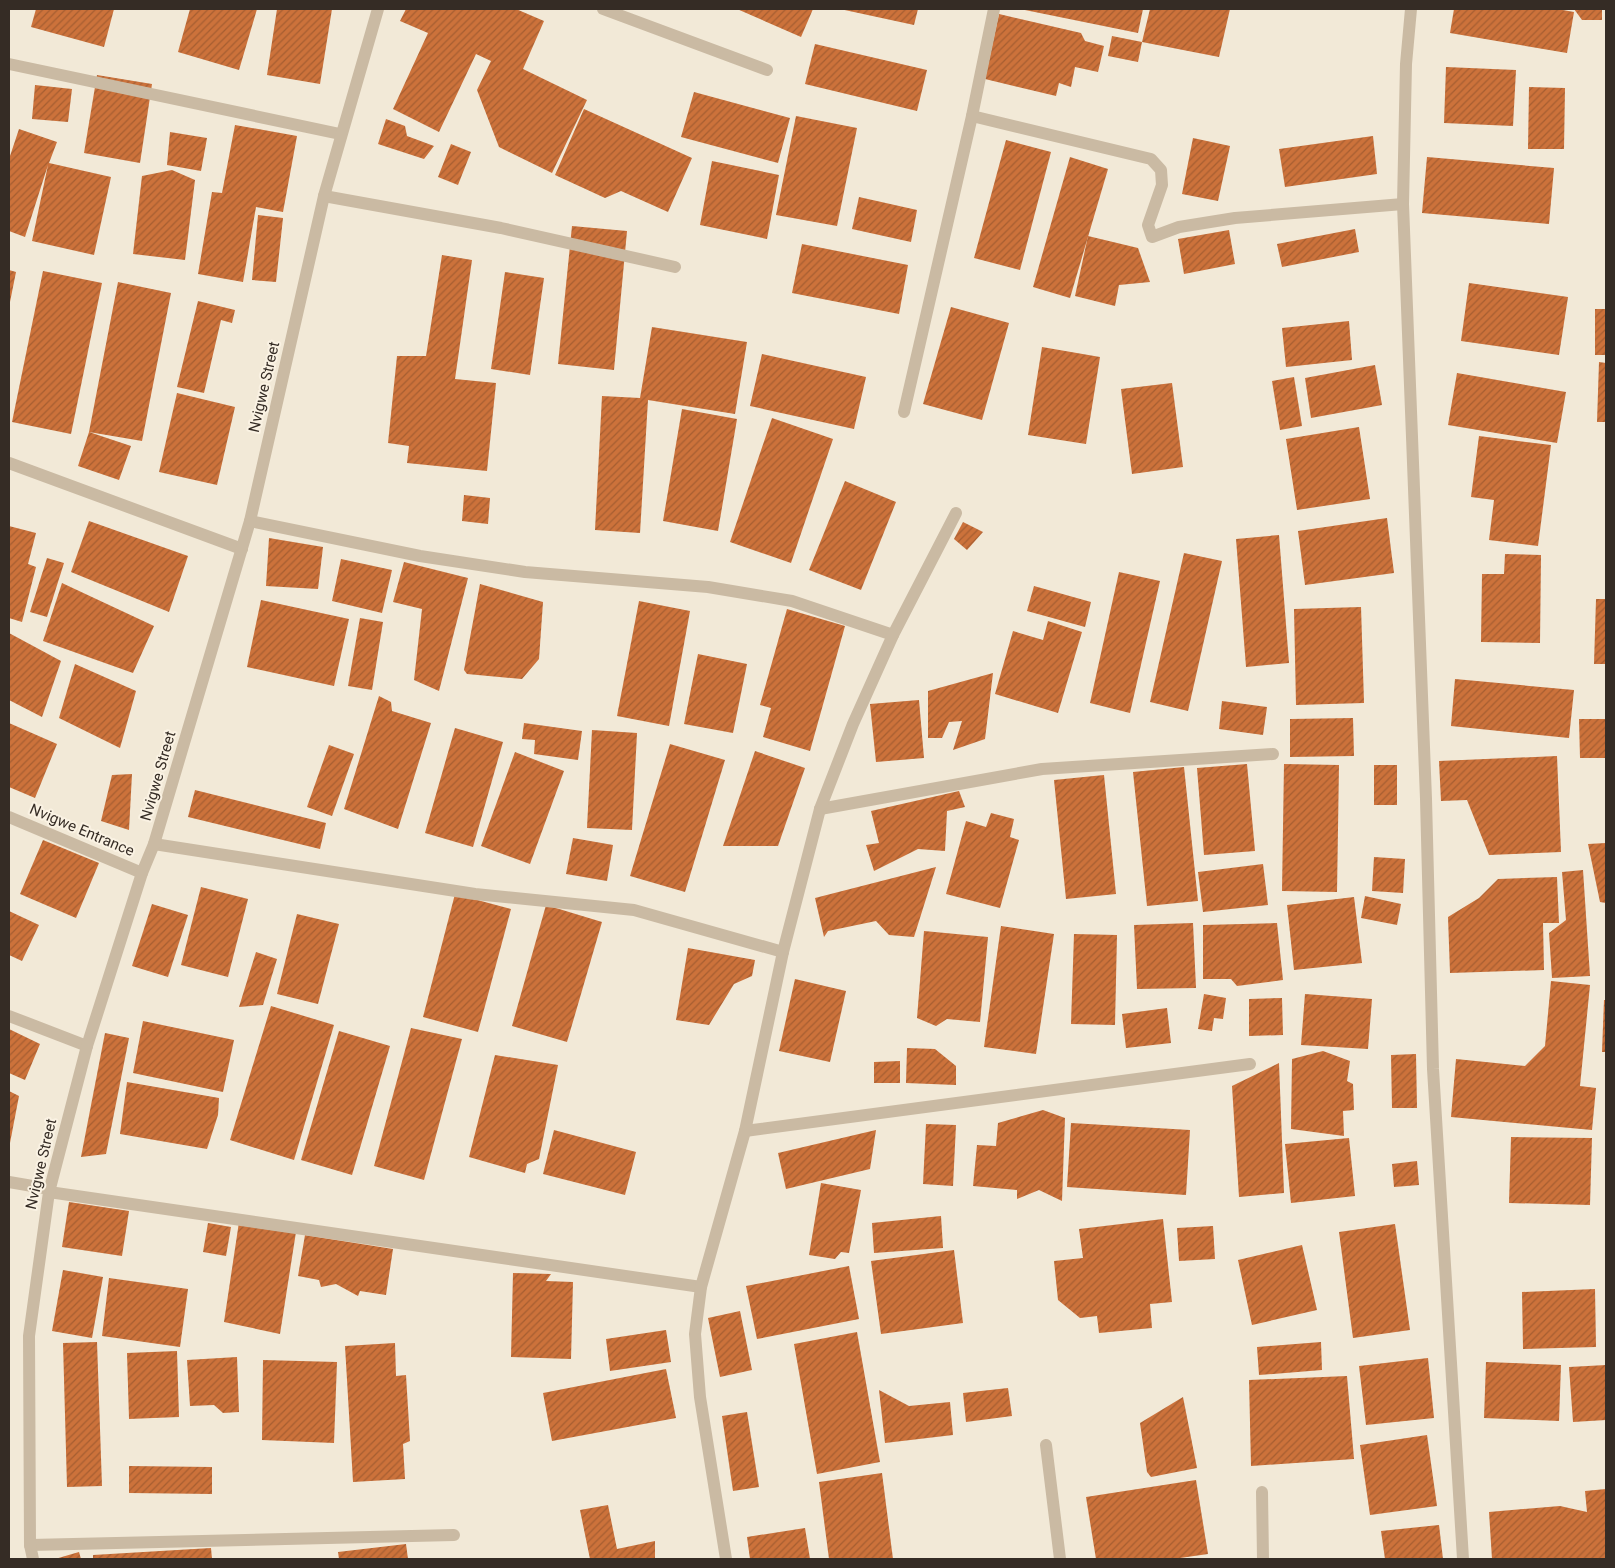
<svg xmlns="http://www.w3.org/2000/svg" width="1615" height="1568" font-family="Roboto,sans-serif">
<style>
.building{fill:url(#building-hatch)}
.lines{fill:none;stroke-linecap:round;stroke-linejoin:round}
.lane{stroke:#cabaa3;stroke-width:12}
.street{stroke:#cabaa3;stroke-width:12}
.labels{text-anchor:middle;dominant-baseline:central;stroke-width:4;stroke-linejoin:round;paint-order:stroke}
.street-label{font-size:15px;fill:#352c25;stroke:#faf2e3}
</style>
<defs>
<pattern id="building-hatch" width="6" height="6" patternUnits="userSpaceOnUse" patternTransform="scale(1.25)"><rect width="6" height="6" fill="#cc723b"/><path d="M-1 1l2-2M0 6l6-6M5 7l2-2" fill="none" stroke="#a65e31"/></pattern>
</defs>
<rect width="100%" height="100%" fill="#f2e9d7"/>
<g class="building">
<polygon points="36,9 114,9 104,47 31,27"/>
<polygon points="190,9 257,9 239,70 178,52"/>
<polygon points="277,9 332,9 320,84 267,75"/>
<polygon points="406,9 516,9 544,21 523,69 587,100 552,173 499,147 477,90 491,61 476,54 439,132 393,109 428,33 400,21"/>
<polygon points="737,9 813,9 801,37"/>
<polygon points="840,9 918,9 914,25"/>
<polygon points="1020,9 1143,9 1138,33"/>
<polygon points="1150,9 1230,9 1219,57 1142,42"/>
<polygon points="1454,9 1557,9 1574,12 1567,53 1450,33"/>
<polygon points="1574,9 1602,9 1602,20 1582,20"/>
<polygon points="999,14 1081,33 1085,41 1104,46 1098,72 1075,67 1071,87 1059,83 1056,96 985,79"/>
<polygon points="1112,36 1142,42 1138,62 1108,56"/>
<polygon points="815,44 927,70 917,111 805,84"/>
<polygon points="1446,67 1516,70 1513,126 1444,123"/>
<polygon points="97,75 152,84 140,163 84,153"/>
<polygon points="35,85 72,89 68,122 32,119"/>
<polygon points="1529,87 1565,88 1564,149 1528,149"/>
<polygon points="694,92 790,118 778,163 681,137"/>
<polygon points="584,109 692,158 668,212 621,191 605,198 555,175"/>
<polygon points="796,116 857,128 837,226 776,215"/>
<polygon points="386,119 405,126 407,136 434,146 424,159 378,144"/>
<polygon points="235,125 297,136 283,212 256,207 243,282 198,274 212,192 222,193"/>
<polygon points="19,129 57,142 49,163 111,177 94,255 32,241 48,165 25,237 9,231 9,159"/>
<polygon points="170,132 207,138 201,171 167,165"/>
<polygon points="1373,136 1377,174 1285,187 1279,149"/>
<polygon points="1193,138 1230,146 1218,201 1182,194"/>
<polygon points="1006,140 1051,152 1020,270 974,258"/>
<polygon points="451,144 471,152 458,185 438,177"/>
<polygon points="1070,157 1108,169 1070,298 1033,287"/>
<polygon points="1427,157 1554,168 1549,224 1422,213"/>
<polygon points="712,161 779,175 767,239 700,225"/>
<polygon points="172,170 195,180 185,260 133,254 142,176"/>
<polygon points="859,197 917,210 911,242 852,229"/>
<polygon points="258,215 283,218 276,282 252,280"/>
<polygon points="572,226 627,231 614,370 558,364"/>
<polygon points="1355,229 1359,252 1282,267 1277,244"/>
<polygon points="1229,230 1235,264 1184,274 1178,239"/>
<polygon points="1088,236 1138,248 1150,282 1119,285 1115,306 1075,296"/>
<polygon points="802,244 908,265 899,314 792,293"/>
<polygon points="442,255 472,260 455,379 496,383 487,471 407,463 409,446 388,443 397,356 426,356"/>
<polygon points="9,270 16,272 10,302 9,302"/>
<polygon points="43,271 102,283 71,434 12,422"/>
<polygon points="505,272 544,278 530,375 491,369"/>
<polygon points="118,282 171,293 142,441 89,432 131,446 119,480 78,466 89,432"/>
<polygon points="1469,283 1568,297 1559,355 1461,341"/>
<polygon points="198,301 235,310 232,323 221,320 204,393 177,387"/>
<polygon points="951,307 1009,323 982,420 923,404"/>
<rect x="1595" y="309" width="11" height="46"/>
<polygon points="1349,321 1352,360 1286,367 1282,328"/>
<polygon points="652,327 747,342 735,414 648,400 640,533 595,530 602,396 640,398"/>
<polygon points="1042,347 1100,357 1086,444 1028,435"/>
<polygon points="762,354 866,377 854,429 750,406"/>
<polygon points="1599,362 1606,363 1606,422 1597,422"/>
<polygon points="1375,365 1382,405 1311,418 1305,378"/>
<polygon points="1457,373 1566,392 1557,443 1448,425"/>
<polygon points="1294,377 1302,426 1280,430 1272,381"/>
<polygon points="1172,383 1183,467 1132,474 1121,389"/>
<polygon points="177,393 235,407 217,485 159,472"/>
<polygon points="682,409 737,419 718,531 663,521"/>
<polygon points="772,418 833,439 791,563 730,542"/>
<polygon points="1359,427 1370,499 1297,510 1286,439"/>
<polygon points="1479,436 1551,445 1538,546 1489,540 1494,500 1471,497"/>
<polygon points="845,481 896,502 861,590 809,570"/>
<polygon points="464,495 490,498 488,524 462,521"/>
<polygon points="1387,518 1394,573 1305,585 1298,531"/>
<polygon points="89,521 188,556 169,612 71,572"/>
<polygon points="963,522 983,532 967,550 954,539"/>
<polygon points="9,526 36,533 28,564 36,567 22,622 9,618"/>
<polygon points="1279,535 1289,663 1246,667 1236,539"/>
<polygon points="269,538 323,547 318,589 266,586"/>
<polygon points="1184,553 1222,561 1188,711 1150,702"/>
<polygon points="1505,554 1541,555 1540,643 1481,642 1482,574 1504,574"/>
<polygon points="47,558 64,563 47,617 30,612"/>
<polygon points="341,559 392,570 382,613 332,601"/>
<polygon points="404,562 468,578 439,691 414,680 422,609 393,602"/>
<polygon points="1119,572 1160,581 1130,713 1090,703"/>
<polygon points="62,583 154,626 133,673 43,641"/>
<polygon points="480,584 543,602 539,659 522,679 467,674 464,670"/>
<polygon points="1034,586 1091,602 1085,627 1027,611"/>
<polygon points="1596,599 1606,599 1606,664 1594,664"/>
<polygon points="261,600 349,619 334,686 247,667"/>
<polygon points="639,601 690,611 669,726 617,716"/>
<polygon points="1361,607 1364,703 1296,705 1294,609"/>
<polygon points="787,609 845,626 810,751 763,737 771,708 760,705"/>
<polygon points="360,618 383,622 372,690 348,686"/>
<polygon points="1048,621 1082,632 1058,713 995,694 1013,631 1043,640"/>
<polygon points="9,633 61,661 42,717 9,700"/>
<polygon points="698,654 747,664 733,733 684,724"/>
<polygon points="75,664 136,691 120,748 59,718"/>
<polygon points="993,673 985,739 953,750 962,721 949,722 942,738 928,738 928,691"/>
<polygon points="1455,679 1574,690 1569,738 1451,726"/>
<polygon points="379,696 391,702 392,711 431,723 398,829 344,809"/>
<polygon points="919,700 924,758 876,762 870,704"/>
<polygon points="1222,701 1267,707 1263,735 1219,729"/>
<polygon points="1353,718 1354,756 1290,757 1290,719"/>
<polygon points="1579,719 1606,719 1606,758 1580,758"/>
<polygon points="9,723 57,744 35,798 9,787"/>
<polygon points="524,723 582,731 578,760 534,754 535,740 522,739"/>
<polygon points="455,728 503,742 473,847 425,833"/>
<polygon points="592,730 637,733 632,830 587,828"/>
<polygon points="670,744 725,760 685,892 630,876"/>
<polygon points="329,745 354,754 332,816 307,807"/>
<polygon points="755,751 805,768 778,846 723,846"/>
<polygon points="515,752 564,771 530,864 481,846"/>
<polygon points="1557,756 1561,852 1489,855 1467,800 1441,801 1439,761"/>
<polygon points="1247,764 1255,851 1204,855 1197,768"/>
<polygon points="1284,764 1339,765 1337,892 1282,891"/>
<rect x="1374" y="765" width="23" height="40"/>
<polygon points="1184,767 1198,901 1147,906 1133,772"/>
<polygon points="132,774 129,830 101,821 112,775"/>
<polygon points="1104,775 1116,894 1066,899 1054,780"/>
<polygon points="195,790 326,823 320,849 188,817"/>
<polygon points="959,791 965,807 947,811 945,851 918,849 874,871 866,845 879,843 871,811"/>
<polygon points="991,813 1014,819 1010,837 1019,840 1000,908 946,894 966,821 986,827"/>
<polygon points="573,838 613,845 607,881 566,874"/>
<polygon points="43,840 99,863 76,918 20,894"/>
<polygon points="1606,843 1606,903 1600,902 1588,844"/>
<polygon points="1374,857 1405,859 1403,893 1372,891"/>
<polygon points="1263,864 1268,905 1203,912 1198,872"/>
<polygon points="936,867 914,937 889,935 876,921 828,931 824,937 815,898"/>
<polygon points="1583,870 1590,976 1552,978 1549,933 1566,920 1562,872"/>
<polygon points="1557,877 1559,923 1543,923 1544,970 1450,973 1448,917 1479,898 1498,879"/>
<polygon points="201,887 248,899 228,977 181,965"/>
<polygon points="455,894 511,909 478,1032 423,1017"/>
<polygon points="1365,896 1401,904 1397,925 1361,918"/>
<polygon points="1354,897 1362,963 1294,970 1287,905"/>
<polygon points="152,904 188,915 168,977 132,966"/>
<polygon points="546,905 602,922 567,1042 512,1026"/>
<polygon points="9,911 39,925 22,961 9,955"/>
<polygon points="297,914 339,924 318,1004 277,994"/>
<polygon points="1193,923 1196,988 1137,989 1134,925"/>
<polygon points="1277,923 1283,980 1237,986 1231,979 1203,979 1203,925"/>
<polygon points="1001,926 1054,934 1036,1054 984,1047"/>
<polygon points="924,931 988,937 980,1022 947,1019 936,1026 917,1018"/>
<polygon points="1074,934 1117,935 1115,1025 1071,1024"/>
<polygon points="688,948 755,960 752,976 734,984 709,1025 676,1020"/>
<polygon points="256,952 277,959 263,1005 239,1007"/>
<polygon points="795,979 846,991 830,1062 779,1051"/>
<polygon points="1551,981 1590,985 1580,1086 1596,1088 1592,1130 1451,1117 1456,1059 1525,1066 1545,1046"/>
<polygon points="1204,994 1226,998 1223,1019 1214,1018 1212,1031 1198,1029"/>
<polygon points="1305,994 1372,999 1368,1049 1301,1045"/>
<polygon points="1282,998 1283,1035 1249,1036 1249,999"/>
<polygon points="1604,1000 1606,1000 1606,1052 1602,1052"/>
<polygon points="271,1006 334,1025 294,1160 230,1140"/>
<polygon points="1167,1008 1171,1043 1126,1048 1122,1014"/>
<polygon points="143,1021 234,1040 223,1092 133,1073"/>
<polygon points="411,1028 462,1039 424,1180 374,1166"/>
<polygon points="9,1029 40,1044 25,1080 9,1073"/>
<polygon points="339,1031 390,1046 352,1175 301,1160"/>
<polygon points="105,1033 129,1038 106,1154 81,1157"/>
<polygon points="907,1048 935,1049 956,1066 956,1085 906,1083"/>
<polygon points="1323,1051 1350,1061 1347,1081 1353,1084 1354,1110 1343,1111 1344,1136 1291,1129 1292,1059"/>
<polygon points="1416,1054 1417,1108 1392,1108 1391,1055"/>
<polygon points="495,1055 558,1065 539,1159 527,1164 525,1173 469,1157"/>
<polygon points="900,1061 900,1083 874,1083 874,1062"/>
<polygon points="1279,1063 1284,1193 1239,1197 1232,1086"/>
<polygon points="127,1082 219,1098 218,1115 207,1149 120,1134"/>
<polygon points="9,1091 19,1096 10,1143 9,1143"/>
<polygon points="1043,1110 1065,1118 1062,1201 1039,1190 1017,1199 1017,1190 973,1186 977,1145 996,1146 998,1123"/>
<polygon points="1071,1123 1190,1130 1186,1195 1067,1187"/>
<polygon points="926,1124 956,1125 953,1186 923,1184"/>
<polygon points="554,1130 636,1152 625,1195 543,1174"/>
<polygon points="876,1130 870,1169 786,1189 778,1153"/>
<polygon points="1511,1137 1592,1138 1590,1205 1509,1203"/>
<polygon points="1349,1138 1355,1196 1291,1203 1285,1144"/>
<polygon points="1417,1161 1419,1185 1394,1187 1392,1164"/>
<polygon points="821,1183 861,1190 849,1253 841,1252 835,1259 809,1255"/>
<polygon points="69,1202 129,1211 122,1256 62,1247"/>
<polygon points="941,1216 943,1248 874,1253 872,1223"/>
<polygon points="1163,1219 1172,1302 1150,1304 1152,1328 1099,1333 1097,1316 1080,1318 1058,1300 1054,1261 1083,1258 1079,1229"/>
<polygon points="239,1222 296,1232 280,1334 224,1322"/>
<polygon points="208,1223 231,1227 226,1256 203,1252"/>
<polygon points="1395,1224 1410,1330 1353,1338 1339,1232"/>
<polygon points="1213,1226 1215,1259 1179,1261 1177,1228"/>
<polygon points="305,1235 393,1249 386,1295 360,1291 358,1296 336,1284 321,1287 319,1280 298,1276"/>
<polygon points="1302,1245 1317,1310 1252,1325 1238,1260"/>
<polygon points="954,1250 963,1323 881,1334 871,1261"/>
<polygon points="849,1266 859,1319 757,1339 746,1286"/>
<polygon points="63,1270 103,1277 92,1338 52,1331"/>
<polygon points="513,1273 551,1274 546,1281 573,1282 571,1359 511,1357"/>
<polygon points="109,1278 188,1289 180,1347 102,1336"/>
<polygon points="1595,1289 1596,1347 1523,1349 1522,1292"/>
<polygon points="740,1311 752,1370 720,1377 708,1318"/>
<polygon points="666,1330 671,1362 610,1371 606,1339"/>
<polygon points="857,1332 880,1462 817,1474 794,1344"/>
<polygon points="97,1342 102,1486 67,1487 63,1343"/>
<polygon points="1321,1342 1322,1370 1259,1375 1257,1347"/>
<polygon points="395,1343 396,1376 406,1375 410,1441 403,1444 405,1479 353,1482 345,1346"/>
<polygon points="177,1351 179,1417 129,1419 127,1353"/>
<polygon points="237,1357 239,1412 223,1413 214,1405 190,1406 187,1360"/>
<polygon points="1428,1358 1434,1418 1366,1425 1359,1366"/>
<polygon points="263,1360 337,1362 334,1443 262,1440"/>
<polygon points="1486,1362 1561,1365 1559,1421 1484,1418"/>
<polygon points="1606,1365 1606,1420 1573,1422 1569,1367"/>
<polygon points="666,1369 676,1418 552,1441 543,1393"/>
<polygon points="1347,1376 1354,1459 1251,1466 1249,1380"/>
<polygon points="1008,1388 1012,1416 966,1422 963,1393"/>
<polygon points="879,1390 909,1406 950,1402 953,1435 885,1443"/>
<polygon points="1183,1397 1197,1468 1151,1477 1147,1472 1140,1423"/>
<polygon points="747,1412 759,1487 733,1491 722,1416"/>
<polygon points="1427,1435 1437,1506 1370,1515 1360,1445"/>
<polygon points="129,1466 212,1467 212,1494 129,1493"/>
<polygon points="882,1473 893,1559 829,1559 819,1482"/>
<polygon points="1196,1480 1208,1554 1173,1559 1096,1559 1086,1497"/>
<polygon points="1606,1489 1606,1559 1492,1559 1489,1512 1560,1506 1587,1512 1585,1491"/>
<polygon points="608,1505 617,1549 655,1541 655,1559 590,1559 580,1510"/>
<polygon points="1439,1525 1443,1559 1385,1559 1381,1531"/>
<polygon points="805,1528 810,1559 750,1559 747,1537"/>
<polygon points="406,1544 408,1559 339,1559 338,1552"/>
<polygon points="211,1548 212,1559 93,1559 93,1555"/>
<polygon points="79,1552 81,1559 55,1559"/>
</g>
<g class="lines">
<g class="lane">
<polyline points="9,1182 50,1189"/>
<polyline points="1046,1445 1060,1559"/>
<polyline points="1262,1492 1263,1559"/>
</g>
<g class="street">
<polyline points="603,9 767,70"/>
<polyline points="1411,9 1406,64 1403,204 1426,799 1433,1069 1463,1559"/>
<polyline points="9,64 340,134"/>
<polyline points="972,116 1151,159 1161,170 1162,185 1148,225 1152,237 1179,227 1235,218 1403,204"/>
<polyline points="324,196 501,228 675,267"/>
<polyline points="904,412 972,116 994,9"/>
<polyline points="9,463 242,549"/>
<polyline points="250,521 420,556 525,572 708,587 792,601 893,635"/>
<polyline points="820,809 1042,769 1273,754"/>
<polyline points="9,817 142,873"/>
<polyline points="154,844 475,894 634,910 783,952"/>
<polyline points="9,1016 87,1046"/>
<polyline points="745,1131 1250,1064"/>
<polyline points="49,1192 701,1287"/>
<polyline points="30,1545 454,1535"/>
<polyline points="33,1559 30,1545 29,1336 49,1192 87,1046 142,873 154,844 250,521 324,196 378,9"/>
<polyline points="726,1559 700,1397 695,1334 701,1287 745,1131 783,952 820,809 853,724 893,635 956,513"/>
</g>
</g>
<g class="labels">
<g class="street-label">
<text transform="translate(264 387) rotate(-77)">Nvigwe Street</text>
<text transform="translate(158 776) rotate(-74)">Nvigwe Street</text>
<text transform="translate(82 830) rotate(23)">Nvigwe Entrance</text>
<text transform="translate(41 1164) rotate(-77)">Nvigwe Street</text>
</g>
</g>
<rect width="1615" height="1568" fill="none" stroke="#352c25" stroke-width="20"/>
</svg>
